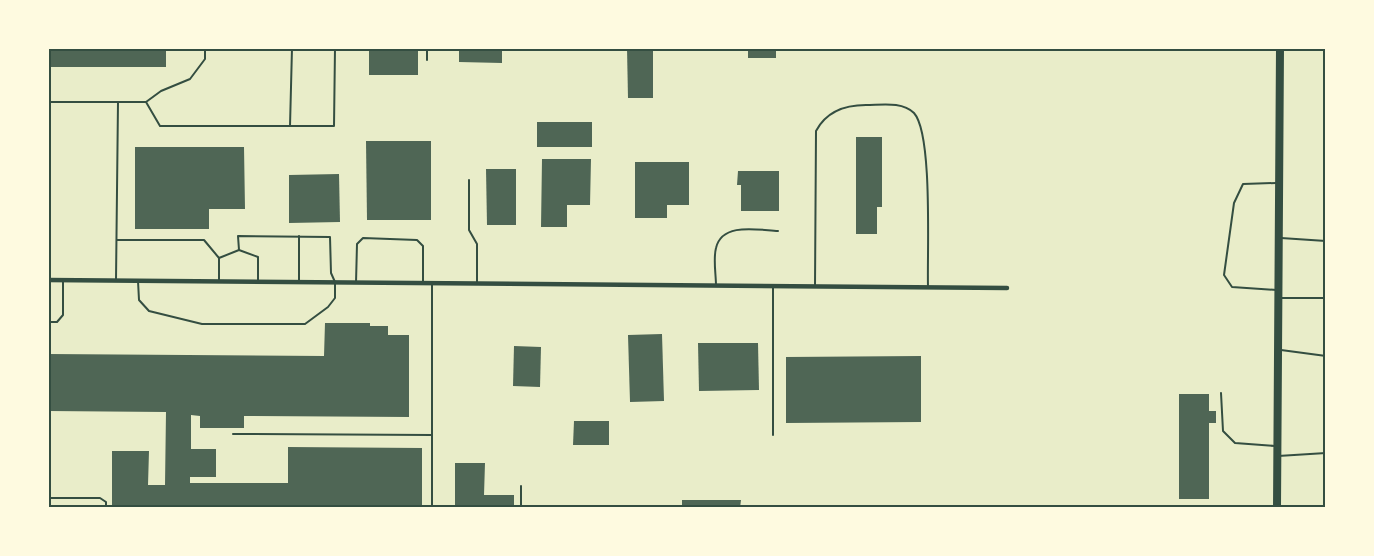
<svg xmlns="http://www.w3.org/2000/svg" width="1374" height="556" font-family="'Times New Roman',serif">
<style>
.building{fill:#4f6655}
.lines{fill:none;stroke-linecap:round;stroke-linejoin:round}
.service{stroke:#344e41;stroke-width:2}
.minor{stroke:#344e41;stroke-width:4.5}
.primary{stroke:#344e41;stroke-width:8}
.neatline{fill:none;stroke:#344e41;stroke-width:2}
</style>
<rect width="100%" height="100%" fill="#e9edc9"/>
<g class="building">
<rect x="48" y="48" width="118" height="19"/>
<rect x="369" y="48" width="49" height="27"/>
<polygon points="459,48 502,48 502,63 459,62"/>
<polygon points="627,48 653,48 653,98 628,98"/>
<rect x="748" y="48" width="28" height="10"/>
<rect x="537" y="122" width="55" height="25"/>
<polygon points="856,137 882,137 882,207 877,207 877,234 856,234"/>
<polygon points="366,141 431,141 431,220 367,220"/>
<polygon points="135,147 244,147 245,209 209,209 209,229 135,229"/>
<polygon points="542,159 591,159 590,205 567,205 567,227 541,227"/>
<polygon points="635,162 689,162 689,205 667,205 667,218 635,218"/>
<polygon points="486,169 516,169 516,225 487,225"/>
<polygon points="738,171 779,171 779,211 741,211 741,185 737,185"/>
<polygon points="339,174 340,222 289,223 289,175"/>
<polygon points="325,323 370,323 370,326 388,326 388,335 409,335 409,417 244,416 244,428 200,428 200,416 191,415 191,449 216,449 216,477 190,477 190,483 288,483 288,447 422,448 422,508 112,508 112,451 149,451 148,485 165,485 166,412 48,411 48,354 324,356"/>
<polygon points="662,334 664,401 630,402 628,335"/>
<polygon points="698,343 758,343 759,390 699,391"/>
<polygon points="514,346 541,347 540,387 513,386"/>
<polygon points="921,356 921,422 786,423 786,357"/>
<polygon points="1179,394 1209,394 1209,411 1216,411 1216,423 1209,423 1209,499 1179,499"/>
<polygon points="574,421 609,421 609,445 573,445"/>
<polygon points="455,463 485,463 484,495 514,495 514,508 455,508"/>
<polygon points="682,500 741,500 740,508 682,508"/>
</g>
<g class="lines">
<g class="service">
<polyline points="292,48 290,126 334,126 335,48"/>
<polyline points="427,60 427,48"/>
<polyline points="48,102 118,102 116,280"/>
<polyline points="118,102 146,102 161,91 190,79 205,59 205,48"/>
<polyline points="146,102 160,126 290,126"/>
<polyline points="469,180 469,230 477,244 477,284"/>
<polyline points="1276,183 1243,184 1234,203 1224,275 1232,287 1277,290"/>
<polyline points="1281,238 1326,241"/>
<polyline points="117,240 204,240 219,258"/>
<polyline points="138,281 139,300 149,311 202,324 305,324 328,307 335,298 335,282 331,273 330,237 238,236 239,250"/>
<polyline points="219,281 219,258 239,250 258,257 258,282"/>
<polyline points="299,282 299,236"/>
<polyline points="356,283 357,244 363,238 417,240 423,246 423,281"/>
<path d="M716 286C716 274 713 259 716 248 722 222 758 230 778 231"/>
<path d="M815 287 816 131C826 112 845 105 866 105 881 105 902 101 914 113 933 134 927 254 928 286"/>
<polyline points="1281,298 1326,298"/>
<polyline points="48,322 57,322 63,315 63,282"/>
<polyline points="1281,350 1326,356"/>
<polyline points="1221,393 1223,431 1235,443 1275,446"/>
<polyline points="233,434 432,435"/>
<polyline points="773,435 773,286"/>
<polyline points="1278,456 1326,453"/>
<polyline points="48,498 100,498 106,502 106,508"/>
<polyline points="432,508 432,283"/>
<polyline points="521,508 521,486"/>
</g>
<polyline class="minor" points="48,280 1007,288"/>
<polyline class="primary" points="1277,508 1280,48"/>
</g>
<rect width="1374" height="556" fill="none" stroke="#fefae0" stroke-width="99"/>
<rect x="50" y="50" width="1274" height="456" class="neatline"/>
</svg>
